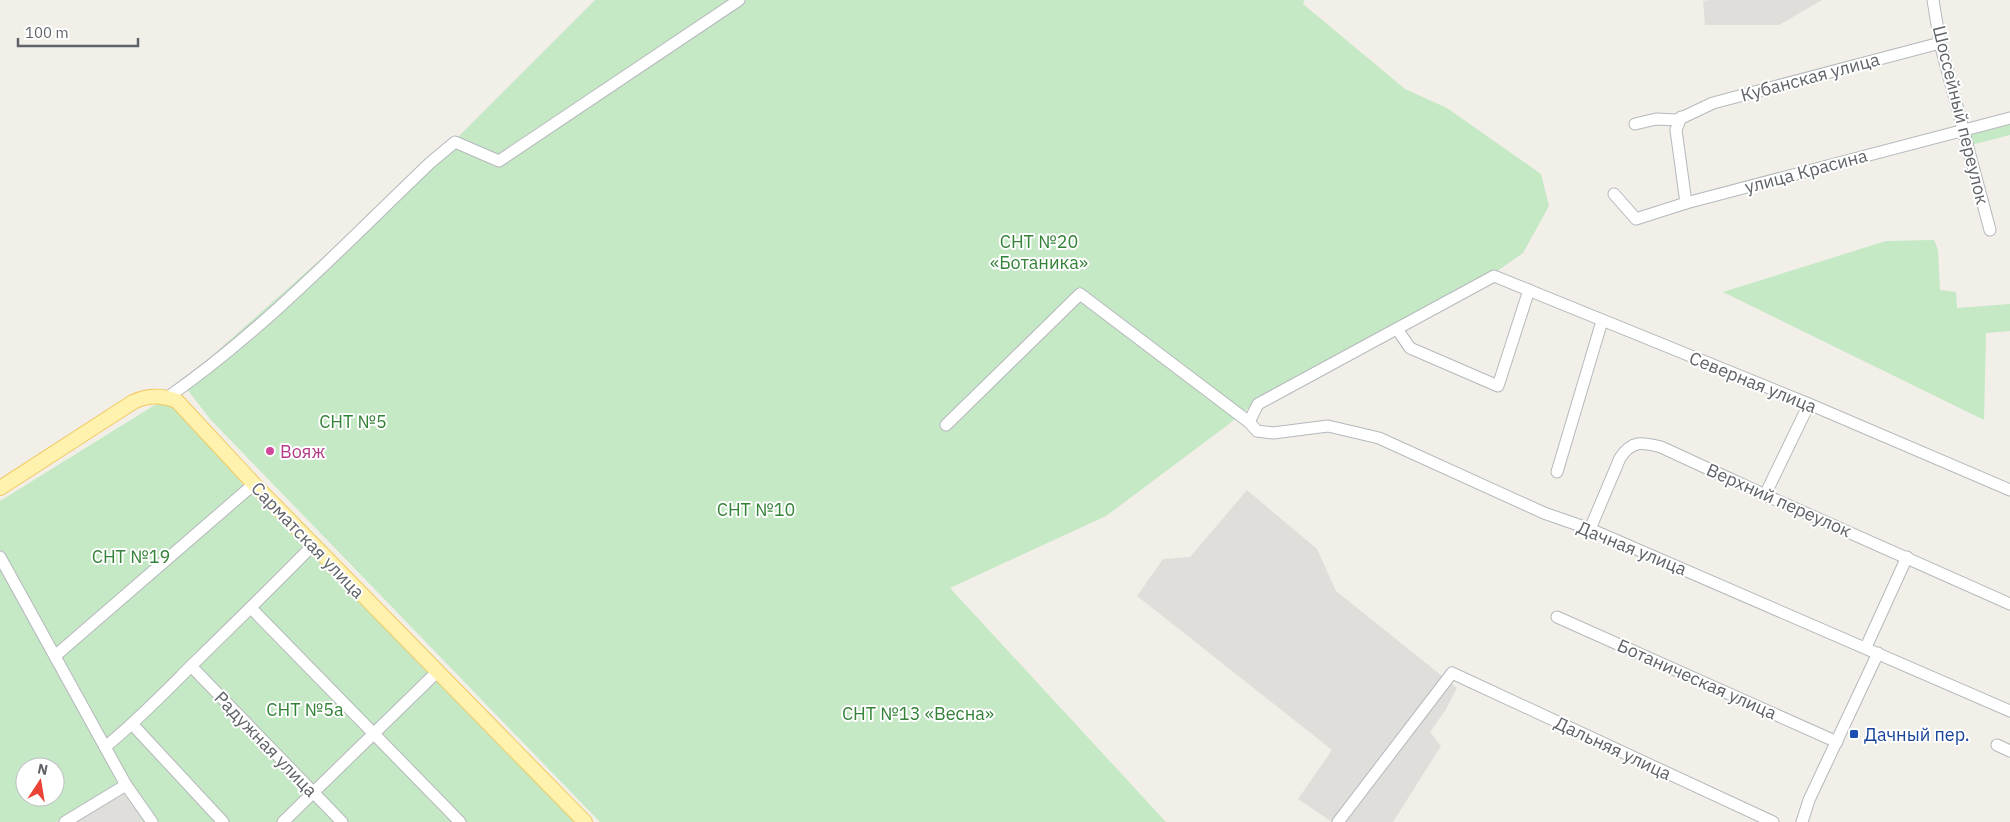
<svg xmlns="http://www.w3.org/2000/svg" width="2010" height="822" font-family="'IBM Plex Sans',sans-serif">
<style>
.industrial{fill:#e0deda}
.green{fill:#c5e8c5;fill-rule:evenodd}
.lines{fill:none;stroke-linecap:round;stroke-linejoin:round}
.minor-casing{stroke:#b5b8bc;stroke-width:13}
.major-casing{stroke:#f2c960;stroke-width:16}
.minor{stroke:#fff;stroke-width:11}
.major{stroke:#fff2af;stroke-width:14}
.hotel-dot{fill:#d1479c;stroke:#fff;stroke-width:2}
.transit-dot{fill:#1a4fb4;stroke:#fff;stroke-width:2}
.labels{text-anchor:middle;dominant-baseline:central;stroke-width:4;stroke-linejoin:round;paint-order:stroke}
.street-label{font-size:18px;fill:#5f6368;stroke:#fff}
.park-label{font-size:18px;fill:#348238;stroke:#fff}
.hotel-label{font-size:18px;fill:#b23c85;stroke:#fff;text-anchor:start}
.transit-label{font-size:18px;fill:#164399;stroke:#fff;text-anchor:start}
</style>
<rect width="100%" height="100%" fill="#f1efe8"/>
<g class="industrial">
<polygon points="1709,0 1822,0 1779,25 1705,25 1703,1"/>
<polygon points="1247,490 1317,549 1336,591 1457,688 1445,711 1430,732 1441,746 1393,822 1332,822 1298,799 1332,750 1137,596 1163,559 1190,557"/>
<polygon points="123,782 143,822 56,822"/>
</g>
<g class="green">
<polygon points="595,0 1304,0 1303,4 1405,89 1447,108 1541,174 1549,206 1523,253 1486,279 1302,384 1271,390 1225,427 1106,516 950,588 1166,822 600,822 210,419 180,380 203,364 458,137"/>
<polygon points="2010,122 2010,135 1971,145 1969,133"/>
<polygon points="1934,240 1938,250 1940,290 1956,292 1957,308 2010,304 2010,331 1986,333 1984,420 1723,292 1886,241"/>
<path d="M158 403 178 406 246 488 577 822H143L122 782 56 822H0V501ZM25 767H55V797H25Z"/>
</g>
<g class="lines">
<g class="minor-casing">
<g id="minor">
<polyline points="1933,0 1940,43 1990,230"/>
<polyline points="1681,117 1676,130 1686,203"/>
<polyline points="1635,124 1656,119 1677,120 1713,103 1940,43"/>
<polyline points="1614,194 1636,219 1686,203 2010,118"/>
<polyline points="1397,329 1410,348 1498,386 1529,290"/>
<path d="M168 397C264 330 346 243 431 162L455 142 499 161 739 0"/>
<polyline points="1249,422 1258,404 1494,276 1809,404 2010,490"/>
<polyline points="946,425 1080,294 1249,422 1257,431 1273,433 1328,426 1379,438 1544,513 1590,529 2010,711"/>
<polyline points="1557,472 1602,321"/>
<polyline points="1765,495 1809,404"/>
<path d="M1590 529 1620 458C1632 440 1642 442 1661 447L1765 495 2010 604"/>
<polyline points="0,557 126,785 152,822"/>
<polyline points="252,609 460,822"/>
<polyline points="1557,617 1837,742"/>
<polyline points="1866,647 1907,557"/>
<polyline points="55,656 254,484"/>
<polyline points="191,666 342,822"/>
<polyline points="133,725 223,822"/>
<polyline points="1997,745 2010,751"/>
<path d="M105 747C136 722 163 694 191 666 232 626 273 586 313 545"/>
<polyline points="65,822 126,785"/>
<polyline points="283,822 437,672"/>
<polyline points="1338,822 1452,673 1773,822"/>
<polyline points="1802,822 1809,800 1878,653"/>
</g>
</g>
<g class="major-casing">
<path id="major" d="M0 488 133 402C148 395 161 395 177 401L254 484 585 822"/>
</g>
<use href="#minor" class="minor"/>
<use href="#major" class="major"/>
</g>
<circle class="hotel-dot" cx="270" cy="451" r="5"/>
<rect class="transit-dot" x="1849" y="729" width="10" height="10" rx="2.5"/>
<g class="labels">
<g class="street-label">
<text transform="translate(1810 77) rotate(-15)">Кубанская улица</text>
<text transform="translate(1961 115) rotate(76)">Шоссейный переулок</text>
<text transform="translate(1806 171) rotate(-15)">улица Красина</text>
<text transform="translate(1753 382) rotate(22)">Северная улица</text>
<text transform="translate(1779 500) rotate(24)">Верхний переулок</text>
<text transform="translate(308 540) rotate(46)">Сарматская улица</text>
<text transform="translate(1632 548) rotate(22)">Дачная улица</text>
<text transform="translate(1697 679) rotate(24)">Ботаническая улица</text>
<text transform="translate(266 744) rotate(46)">Радужная улица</text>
<text transform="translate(1613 748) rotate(25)">Дальняя улица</text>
</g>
<g class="park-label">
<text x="1039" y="241">СНТ №20<tspan x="1039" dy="21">«Ботаника»</tspan></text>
<text x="353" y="421">СНТ №5</text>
<text x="756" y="509">СНТ №10</text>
<text x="131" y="556">СНТ №19</text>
<text x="305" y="709">СНТ №5а</text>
<text x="918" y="713">СНТ №13 «Весна»</text>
</g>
<g class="hotel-label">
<text x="280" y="451">Вояж</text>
</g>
<g class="transit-label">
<text x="1864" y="734">Дачный пер.</text>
</g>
</g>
<g transform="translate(40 782) rotate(12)"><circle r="24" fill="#ffffff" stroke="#bfc1c3"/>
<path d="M0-4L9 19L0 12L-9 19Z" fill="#ea4335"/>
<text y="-8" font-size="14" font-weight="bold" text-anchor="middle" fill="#5f6368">N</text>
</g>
<path d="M18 38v8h120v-8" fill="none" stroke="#5f6368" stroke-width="2.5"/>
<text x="25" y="38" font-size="15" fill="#5f6368" stroke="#ffffff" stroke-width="4" paint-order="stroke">100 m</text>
</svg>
